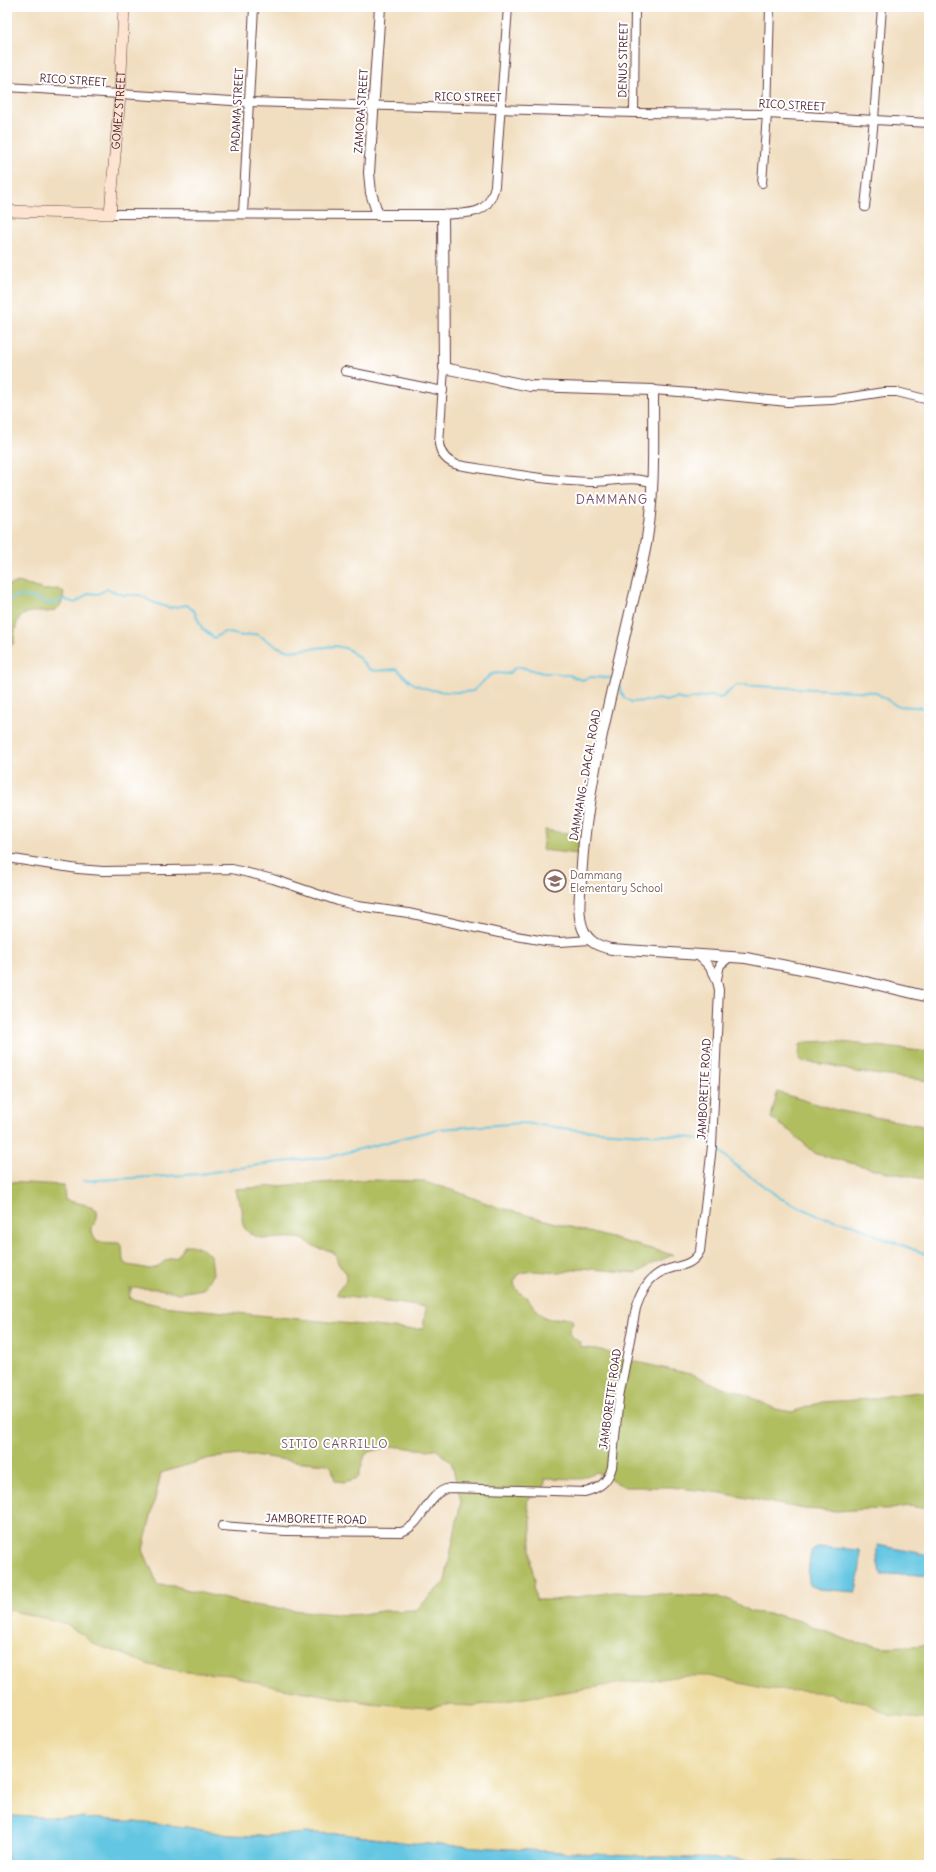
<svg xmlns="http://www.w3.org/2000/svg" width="936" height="1872" font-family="Delius,sans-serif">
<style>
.green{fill:#b0be60;stroke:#7d6e46;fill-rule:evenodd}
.sand{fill:#eeda9e;stroke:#9c7c64}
.water{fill:#64c6e2;stroke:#577286}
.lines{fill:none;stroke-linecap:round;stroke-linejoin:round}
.stream{stroke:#64c6e2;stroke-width:2}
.minor-casing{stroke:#633c41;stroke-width:10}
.tertiary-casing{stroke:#633c41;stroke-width:12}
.secondary-casing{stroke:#633c41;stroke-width:12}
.minor{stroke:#fff;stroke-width:8}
.tertiary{stroke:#fff;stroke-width:10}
.secondary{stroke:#fde4d1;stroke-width:11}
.labels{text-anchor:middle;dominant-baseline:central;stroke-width:4;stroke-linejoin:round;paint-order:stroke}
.street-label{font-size:11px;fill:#4a1f2b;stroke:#fff}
.education-label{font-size:11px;fill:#785e54;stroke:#fff;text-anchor:start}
.neighbourhood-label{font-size:12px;letter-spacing:1px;fill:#7b546b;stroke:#fff}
.quarter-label{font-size:13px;letter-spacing:1px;fill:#7b546b;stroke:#fff}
</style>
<rect width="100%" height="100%" fill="#fff"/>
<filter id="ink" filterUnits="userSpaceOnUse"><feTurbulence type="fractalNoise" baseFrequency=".025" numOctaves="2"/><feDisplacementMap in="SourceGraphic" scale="8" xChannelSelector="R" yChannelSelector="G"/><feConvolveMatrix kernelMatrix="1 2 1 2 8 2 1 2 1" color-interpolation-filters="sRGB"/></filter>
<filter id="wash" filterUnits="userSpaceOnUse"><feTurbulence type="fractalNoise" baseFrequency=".012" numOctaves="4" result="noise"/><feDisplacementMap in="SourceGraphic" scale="16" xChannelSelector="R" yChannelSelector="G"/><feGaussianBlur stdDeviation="0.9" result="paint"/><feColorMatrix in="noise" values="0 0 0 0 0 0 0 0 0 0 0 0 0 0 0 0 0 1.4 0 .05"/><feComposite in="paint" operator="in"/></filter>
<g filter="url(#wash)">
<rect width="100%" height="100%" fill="#f1dec0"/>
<g class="green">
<path d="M18 582 44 590 58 589 64 592C60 636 15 584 14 643L7 649V586Z"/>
<polygon points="545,830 580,835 578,854 542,850"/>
<polygon points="833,1041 929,1052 929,1081 856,1072 830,1065 804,1062 799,1059 800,1045 806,1042"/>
<polygon points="777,1092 836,1110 929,1127 929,1180 878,1170 816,1154 791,1132 771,1118"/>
<path d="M362 1180 421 1181 455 1191 494 1206 673 1255 649 1265 643 1270 636 1273 581 1268 560 1273 534 1271 520 1273 514 1281C514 1290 521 1293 527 1298 535 1306 537 1316 550 1319 558 1321 566 1313 573 1321L569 1331V1334L580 1343 579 1347 601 1350 632 1361 695 1375 713 1384 743 1393 775 1409 792 1412 822 1402 871 1399 891 1395 929 1391V1509L908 1506 886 1510 867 1509 837 1511 804 1509 721 1493 671 1487H625L596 1472 579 1479 545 1478 544 1495 531 1496 527 1502 531 1519V1565L535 1579 534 1587 536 1600H554L615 1592 707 1596 728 1599 751 1612 777 1615 797 1620 850 1641 885 1647 929 1645V1720L891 1716 864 1702 839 1698 832 1694 767 1689 712 1677 682 1676 646 1681 630 1682 473 1706 446 1705 428 1708 378 1704 265 1685 230 1675 185 1672 149 1665 123 1654 91 1644 83 1635 61 1622 7 1610V1182L64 1185 65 1200 91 1206 97 1210C100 1226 84 1224 97 1242L119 1243 122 1246 123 1261 128 1265 150 1269 158 1267 166 1260 177 1257 185 1245C195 1244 204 1250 211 1256L213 1274 203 1289 180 1293 159 1289 129 1288 132 1290 128 1291 131 1293 128 1295 131 1297 128 1298 162 1306 405 1329H423L426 1307 340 1296 337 1294C339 1287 345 1285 346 1278 347 1270 341 1269 338 1263 336 1260 337 1257 335 1254 331 1249 323 1250 318 1248 312 1246 308 1241 302 1239 283 1234 257 1247 244 1227 241 1221 243 1214 242 1209 240 1200 236 1199 235 1189ZM391 1446 427 1450 435 1449 451 1461 461 1501 445 1581 416 1610 381 1611 363 1614 346 1615 282 1609 246 1604 173 1586 158 1585 143 1550 161 1473 210 1458 242 1455H254L292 1461 328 1464 332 1468 335 1481 345 1482 358 1478 365 1455 369 1452Z"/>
</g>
<polygon class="sand" points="7,1610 61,1622 83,1635 92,1644 123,1654 149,1665 185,1672 230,1675 265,1685 369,1703 428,1708 446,1705 473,1706 630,1682 646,1681 682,1676 708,1676 767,1689 829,1693 839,1698 864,1702 891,1716 929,1720 929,1865 628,1856 409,1843 343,1834 308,1833 261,1836 228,1835 186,1827 103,1819 7,1816"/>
<g class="water">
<path d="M878 1545 929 1555V1576L906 1574 882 1575C878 1569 875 1551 878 1545Z"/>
<path d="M818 1547 860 1550C862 1555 858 1587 855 1592L819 1589 810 1585C807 1579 809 1554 813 1549Z"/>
<polygon points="7,1816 103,1819 186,1827 228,1835 261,1836 308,1833 343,1834 409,1843 628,1856 885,1865 7,1865"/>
</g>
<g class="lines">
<g class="stream">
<path d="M7 612 8 601C22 591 35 599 51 604L64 599 75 603 89 593 98 594 107 589 124 595H140L152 602 169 608 187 605 194 611 202 628 214 638 224 632 243 636 257 634 276 646 289 651 336 646 348 649 359 658 369 669 376 671 397 669C401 673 406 678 411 682 427 692 454 694 473 691L490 675 496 673 508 674 515 668 521 667 543 673H556L562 675H569L582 680 590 677 612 678"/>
<polyline points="618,680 621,692 625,698 631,702 650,701 658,699 666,701 676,698 685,700 711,696 721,698 737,685 875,692 897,706 929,708"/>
<polyline points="714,1145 735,1165 780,1198 819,1216 855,1225 885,1239 929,1255"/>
<polyline points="83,1181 200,1174 272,1163 329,1157 438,1129 523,1123 578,1130 681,1136 710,1141"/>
</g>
</g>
</g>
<g filter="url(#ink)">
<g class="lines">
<g class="minor-casing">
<g id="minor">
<polyline points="7,87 248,102 634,113 767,114 929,123"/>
<polyline points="634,113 635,7"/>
<polyline points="762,183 767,114 770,7"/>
<polyline points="865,207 874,119 882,7"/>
<polyline points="110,214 378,215"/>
<polyline points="243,214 254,7"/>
<path d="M443 215C470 212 488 217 495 186L508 7"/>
<path d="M444 368 439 444C441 455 447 462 458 465 502 472 547 481 592 482 613 482 632 475 653 483"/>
<polyline points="345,371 443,391"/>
<polyline points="653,390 719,395 788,402 832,400 884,392 897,392 929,400"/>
<polyline points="7,858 78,869 103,871 232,869 273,879 338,901 358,906 408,913 499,933 545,941 560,942 590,940"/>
<polyline points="717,979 720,965 730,957"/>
<path d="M222 1526 285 1531 401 1532C424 1525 425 1494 449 1488L585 1492C600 1488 608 1482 612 1467L619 1397 636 1308C640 1297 645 1283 655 1276 670 1263 690 1271 700 1251L712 1146 719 990C716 974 710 965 697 955"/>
</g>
</g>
<g class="tertiary-casing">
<path id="tertiary" d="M380 7 369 173 371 193 378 215H443L444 368 530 386 653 390C653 440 655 489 647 538 643 565 635 591 629 617 609 704 585 792 581 881 580 896 577 915 583 929 588 942 598 946 611 949L746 958 862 981 929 997"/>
</g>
<g class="secondary-casing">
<g id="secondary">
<path id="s1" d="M7 211 110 214 120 95 124 7"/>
</g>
</g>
<use href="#minor" class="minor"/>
<use href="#tertiary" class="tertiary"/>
<use href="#secondary" class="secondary"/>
</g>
</g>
<defs>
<g id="school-ring" transform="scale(1.15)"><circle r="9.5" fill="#fff" stroke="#8d6e63" stroke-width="1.5"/><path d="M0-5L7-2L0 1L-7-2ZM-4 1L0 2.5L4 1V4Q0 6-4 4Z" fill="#8d6e63"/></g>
</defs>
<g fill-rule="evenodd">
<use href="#school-ring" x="555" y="881"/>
</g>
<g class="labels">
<g class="street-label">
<text transform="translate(623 60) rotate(-89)">DENUS STREET</text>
<text transform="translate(73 80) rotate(4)">RICO STREET</text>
<text transform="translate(468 97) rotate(1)">RICO STREET</text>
<text transform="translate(792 105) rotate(3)">RICO STREET</text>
<text transform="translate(237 110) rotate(-87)">PADAMA STREET</text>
<text stroke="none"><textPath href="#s1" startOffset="207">GOMEZ STREET</textPath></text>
<text transform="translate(361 111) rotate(-86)">ZAMORA STREET</text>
<text transform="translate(585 775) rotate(-80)">DAMMANG - DACAL ROAD</text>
<text transform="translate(704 1089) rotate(-87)">JAMBORETTE ROAD</text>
<text transform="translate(610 1399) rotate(-82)">JAMBORETTE ROAD</text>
<text transform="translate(316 1519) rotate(1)">JAMBORETTE ROAD</text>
</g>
<g class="education-label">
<text x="570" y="875">Dammang<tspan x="570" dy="13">Elementary School</tspan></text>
</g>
<g class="neighbourhood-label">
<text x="335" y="1443">SITIO CARRILLO</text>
</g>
<g class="quarter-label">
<text x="612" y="499">DAMMANG</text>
</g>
</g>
<rect width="936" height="1872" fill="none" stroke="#fff" stroke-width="24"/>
</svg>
